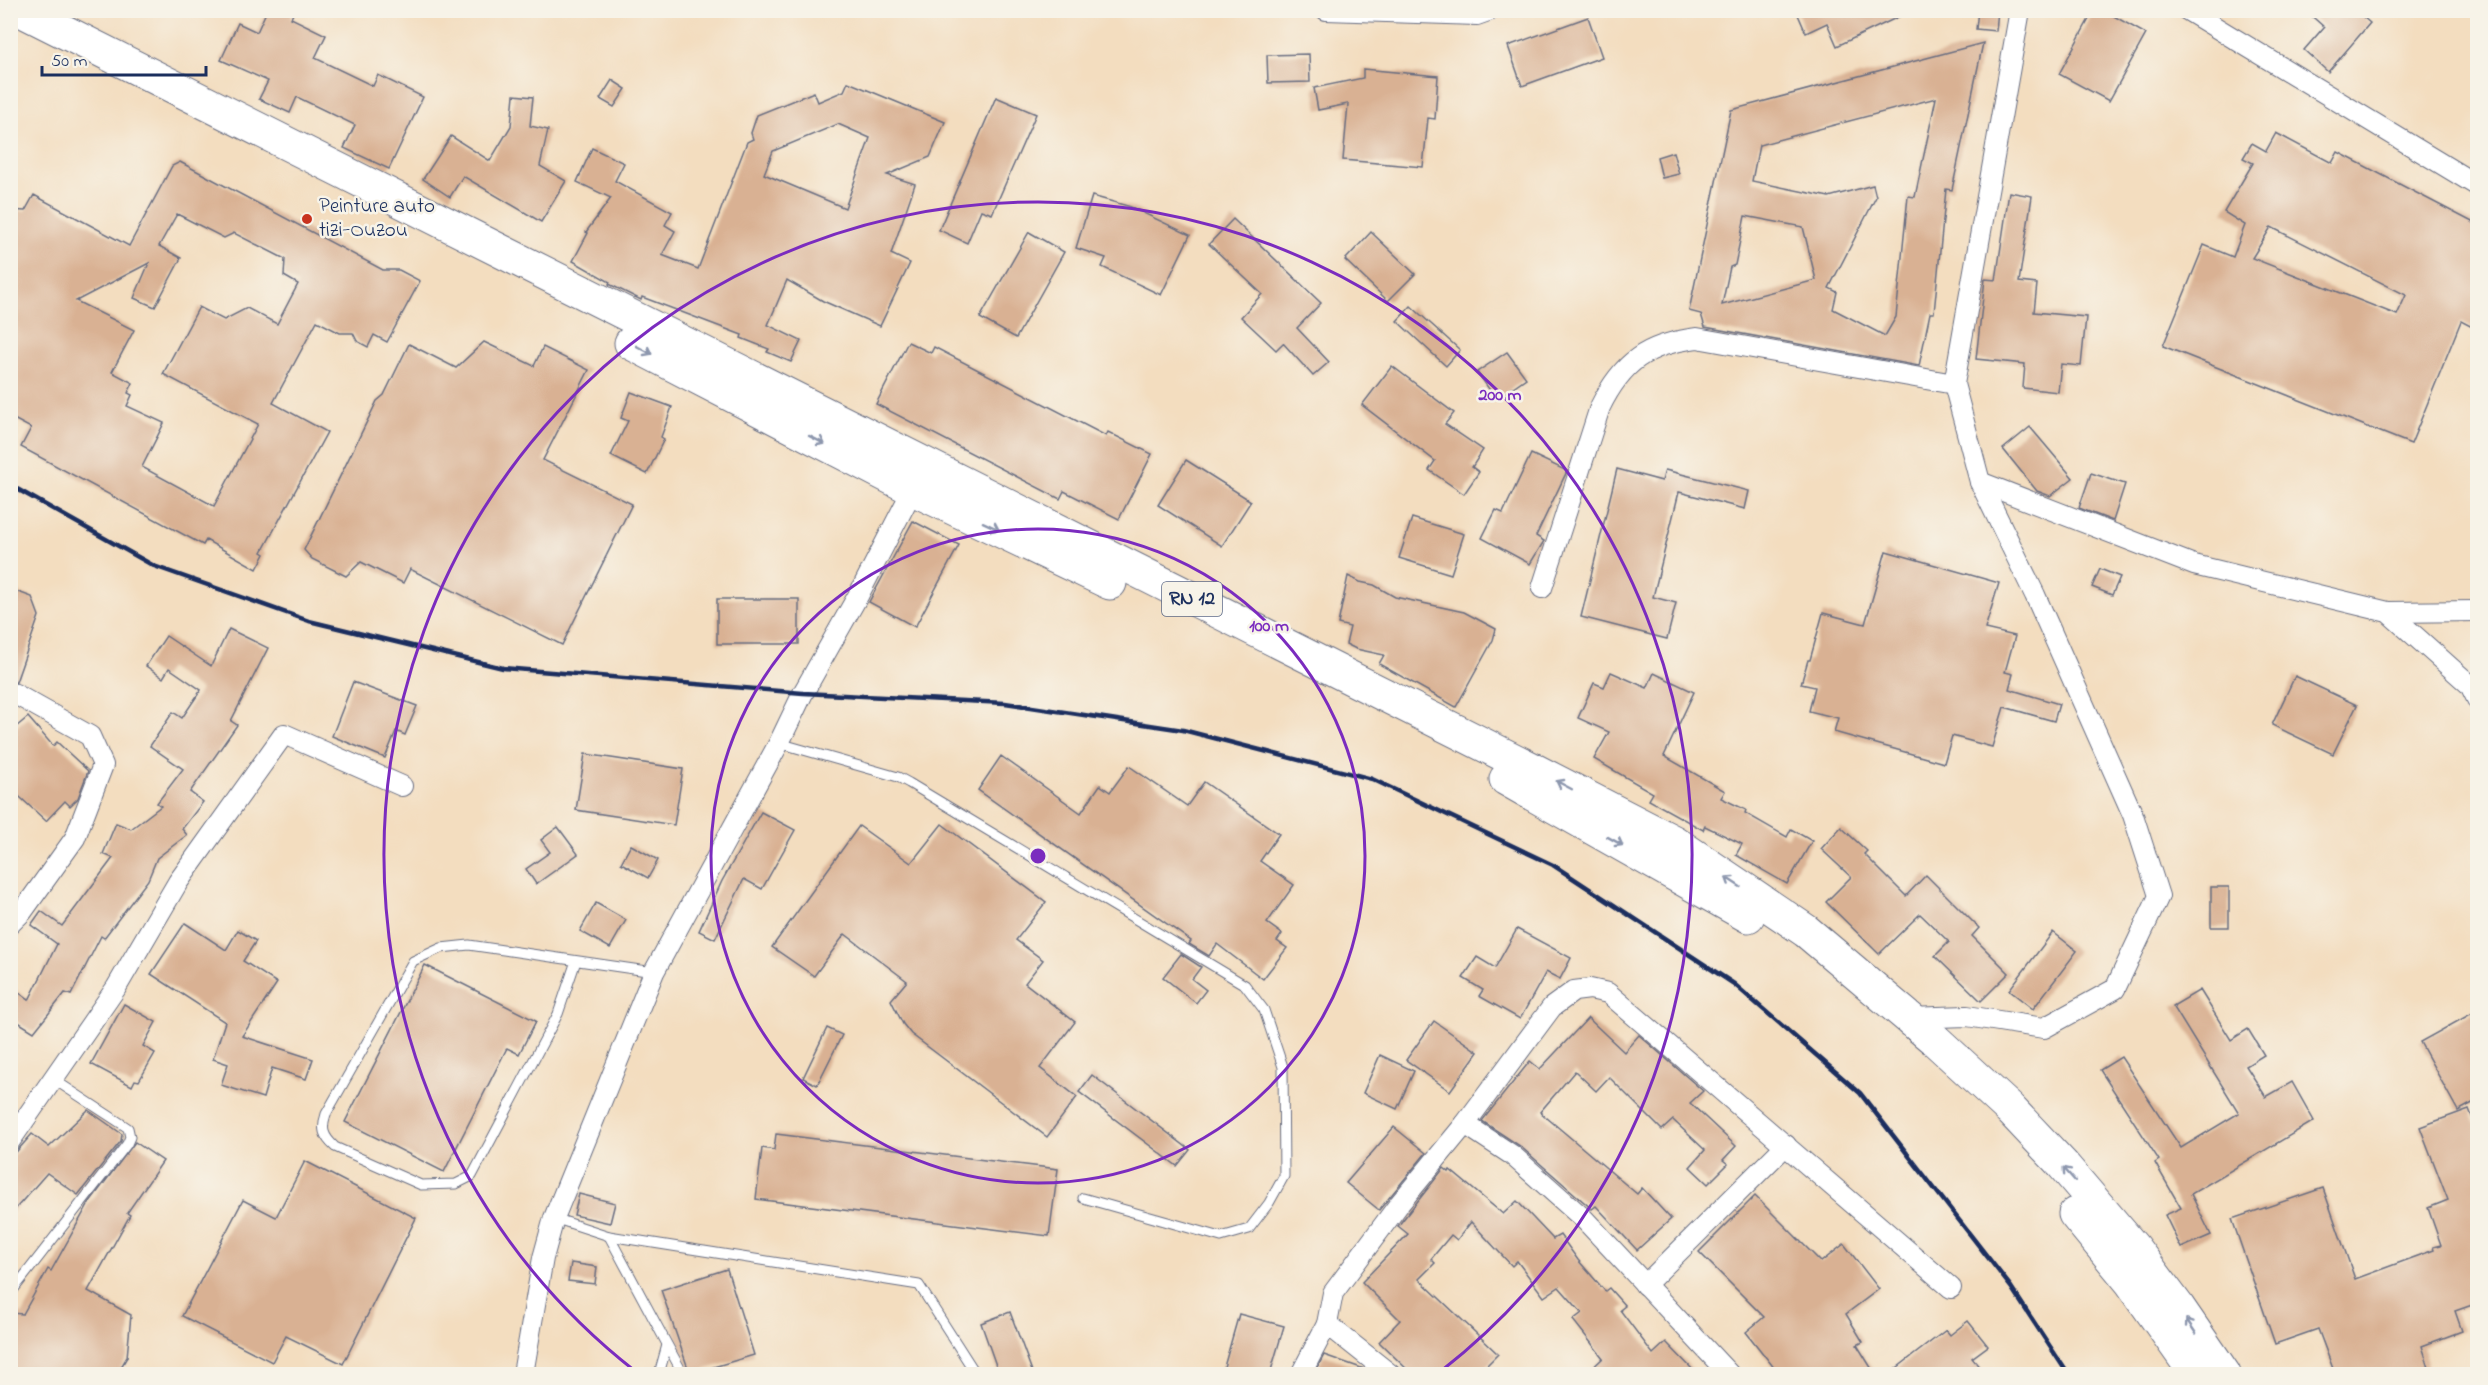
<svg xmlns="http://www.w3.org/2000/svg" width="2488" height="1385" font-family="'Indie Flower',sans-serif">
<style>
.building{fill:#d9b193;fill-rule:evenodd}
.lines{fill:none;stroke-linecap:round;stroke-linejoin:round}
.lane-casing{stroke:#676c80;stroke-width:11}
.street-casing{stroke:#676c80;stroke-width:22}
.highway-casing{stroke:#676c80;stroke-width:35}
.lane{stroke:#fff;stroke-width:9}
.street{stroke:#fff;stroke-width:20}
.highway{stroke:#fff;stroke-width:33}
.rail{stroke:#1b2f5e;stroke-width:4.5}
.oneway{stroke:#8d97ae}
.ring{fill:none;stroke:#7b2cbf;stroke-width:3}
.poi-dot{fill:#c8321e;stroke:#f7f3e8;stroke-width:2}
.labels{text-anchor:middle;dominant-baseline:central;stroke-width:5;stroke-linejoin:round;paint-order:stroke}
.shield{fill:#f7f3e8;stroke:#5d6a87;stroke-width:1.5}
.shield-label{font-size:20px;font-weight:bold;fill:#1b2f5e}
.poi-label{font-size:21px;fill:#1b2f5e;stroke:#f7f3e8;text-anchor:start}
.centre{fill:#7b2cbf;stroke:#f7f3e8;stroke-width:3}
.ring-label{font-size:18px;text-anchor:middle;font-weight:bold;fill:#7b2cbf;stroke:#f7f3e8;stroke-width:5;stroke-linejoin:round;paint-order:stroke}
</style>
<rect width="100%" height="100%" fill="#f7f3e8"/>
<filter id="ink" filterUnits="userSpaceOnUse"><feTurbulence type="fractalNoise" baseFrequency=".0167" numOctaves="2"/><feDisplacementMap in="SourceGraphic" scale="12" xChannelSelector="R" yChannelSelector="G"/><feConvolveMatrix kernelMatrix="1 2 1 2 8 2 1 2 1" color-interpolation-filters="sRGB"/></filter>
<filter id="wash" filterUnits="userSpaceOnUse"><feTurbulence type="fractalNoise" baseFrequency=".008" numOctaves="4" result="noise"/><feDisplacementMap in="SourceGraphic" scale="24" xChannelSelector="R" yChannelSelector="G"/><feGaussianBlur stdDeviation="1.35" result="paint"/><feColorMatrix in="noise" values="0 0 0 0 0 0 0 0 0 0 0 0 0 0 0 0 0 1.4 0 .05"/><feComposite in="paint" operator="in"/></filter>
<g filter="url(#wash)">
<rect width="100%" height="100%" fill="#f3ddbf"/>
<g id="blocks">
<g class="building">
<polygon points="267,10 295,10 291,18 326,35 315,58 373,86 378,75 423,97 389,169 344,148 355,125 297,97 290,113 259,99 268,81 221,60 238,23 257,32"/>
<polygon points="1796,10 1913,10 1837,46 1827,23 1806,33"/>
<polygon points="1978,10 1998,10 1996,31 1976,29"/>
<polygon points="2094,10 2103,10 2146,34 2109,101 2059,74"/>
<polygon points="2305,10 2355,10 2370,23 2328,72 2304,50 2324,27"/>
<polygon points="1588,17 1602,57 1522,86 1508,46"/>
<path d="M1983 43 1952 190 1946 189 1934 313H1930L1919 366 1705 327 1701 314 1689 311 1731 110ZM1936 98 1915 197 1908 196 1896 317 1885 336 1833 309 1837 292 1829 288 1876 197 1873 185 1829 197 1752 181 1759 145ZM1745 216 1803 227 1816 280 1722 305 1730 267 1735 265Z"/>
<polygon points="1309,54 1310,82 1268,83 1267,55"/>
<polygon points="1363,69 1438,76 1435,119 1428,118 1423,167 1343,160 1348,104 1318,110 1314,88 1363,78"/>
<polygon points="612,80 626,89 614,107 600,99"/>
<path d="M848 82 945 122 930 157 887 175 915 184 891 254 910 263 880 326 823 301 787 280 768 325 801 341 791 362 767 352 769 349 741 338 742 335 642 297 641 300 609 284 610 282 573 261 588 233 586 232 611 198 577 182 592 148 624 163 615 181 672 212 665 225 675 231 662 255 698 269 747 142 753 139 751 133 757 115 814 92 818 102 844 91ZM838 124 870 138 845 208 764 174 773 151Z"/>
<polygon points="514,95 533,97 530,126 548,130 540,166 566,181 541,222 463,176 450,197 423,179 451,136 490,161 511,126"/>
<polygon points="996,97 1036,114 992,214 981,210 967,243 939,230"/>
<path d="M2276 133 2332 163 2338 152 2478 225V330L2461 321 2411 444 2163 346 2204 245 2233 257 2245 225 2224 212 2253 163 2243 158 2252 143 2266 151ZM2271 227 2406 295 2397 315 2252 258Z"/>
<polygon points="1673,152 1679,174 1662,178 1657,157"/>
<path d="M180 162 383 270H399L420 281 387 342 374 335 368 347 357 341 353 333H340L317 321 273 403 327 432 262 552 265 554 257 569 206 540 203 545 21 447 31 428 10 417V210L25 211 34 195 129 246 172 166ZM177 214 224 238 234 233 285 259 284 276 298 284 277 324 247 308 224 320 199 307 163 374 258 424 214 506 142 467 164 423 127 406 132 395 128 393 133 383 112 372 134 330 76 301 149 263 134 298 155 307 181 258 159 246Z"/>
<polygon points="2009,192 2032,196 2019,282 2037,284 2034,312 2086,317 2081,366 2061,364 2058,392 2023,388 2025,364 1976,359 1985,279 1996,280"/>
<polygon points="1092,196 1131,207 1190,235 1161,295 1102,267 1106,258 1076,248"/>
<polygon points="1233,219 1321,303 1297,328 1329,362 1313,376 1283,343 1276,350 1241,317 1262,294 1209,244"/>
<polygon points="1029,232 1064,252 1016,338 980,318"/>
<polygon points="1371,232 1415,274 1388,301 1345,260"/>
<polygon points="1411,306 1460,350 1446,366 1397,321"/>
<polygon points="484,342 534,366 543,347 589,370 543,460 632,504 562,645 410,569 403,583 361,562 346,576 312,559 304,550 377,401 384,395 409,344 456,368"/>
<polygon points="908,342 931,353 934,347 1106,436 1108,432 1152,454 1119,519 1064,491 1060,499 876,404"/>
<polygon points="1507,352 1526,378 1496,399 1477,372"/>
<polygon points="1392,366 1454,413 1445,424 1483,450 1472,467 1479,472 1464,494 1429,470 1435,461 1362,405"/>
<polygon points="631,392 672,407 661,437 664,439 647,474 611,456 628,421 621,418"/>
<polygon points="2030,427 2073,478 2050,496 2037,491 2003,449"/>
<polygon points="1531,454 1567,471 1536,536 1544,541 1530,564 1482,538 1496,510 1503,513"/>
<polygon points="1186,460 1251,501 1222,546 1158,505"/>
<polygon points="1617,469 1662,481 1665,470 1749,491 1745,509 1679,492 1653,597 1676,603 1667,639 1581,617"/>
<polygon points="2091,473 2125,484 2113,521 2079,508"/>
<polygon points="1412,518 1464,534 1451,574 1399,558"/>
<polygon points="913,521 959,545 915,627 869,602"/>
<polygon points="1886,551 1999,583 1985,629 2015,636 2005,672 2013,674 2009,689 2059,704 2054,721 2004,707 1992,747 1952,736 1944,763 1834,732 1838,718 1809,711 1815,687 1801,684 1808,660 1810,660 1823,613 1865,624"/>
<polygon points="2100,569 2120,577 2112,595 2092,587"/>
<polygon points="1348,576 1360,582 1374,585 1395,597 1464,612 1496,629 1493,640 1456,707 1379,664 1384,655 1356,649 1346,644 1350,627 1338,624"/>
<polygon points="10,589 32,597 39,616 16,682 10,683"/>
<rect x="717" y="599" width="82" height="45"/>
<polygon points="229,629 268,648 231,721 237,725 190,792 203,802 182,829 187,835 157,858 148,880 104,938 101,936 71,995 65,993 34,1032 10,1017 10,986 29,1000 57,944 31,925 41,911 62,926 113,858 103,854 116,823 131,829 161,806 157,803 183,769 150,746 173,712 182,718 201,690 169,668 163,678 146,666 166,636 211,666"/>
<polygon points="1611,672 1647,688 1654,673 1694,692 1664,756 1725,791 1721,798 1746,810 1745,813 1787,837 1791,829 1812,841 1787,884 1736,855 1742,844 1705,826 1703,830 1649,800 1653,793 1594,759 1609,732 1578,718 1594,683 1604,687"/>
<polygon points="2295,676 2357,705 2333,754 2272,725"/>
<polygon points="353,682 417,706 405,735 396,731 385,758 332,736"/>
<polygon points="28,717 53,746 57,742 88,771 78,798 70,806 65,801 46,821 10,788 10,732"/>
<polygon points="585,754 683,769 674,825 576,810"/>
<polygon points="1001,756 1081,813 1100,785 1110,792 1129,766 1187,806 1204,782 1279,834 1260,861 1294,885 1267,923 1282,934 1277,941 1287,948 1263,979 1217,944 1209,956 1189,944 1191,941 978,790"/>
<polygon points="761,812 795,830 762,889 744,879 715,939 699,931 722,881"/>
<polygon points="942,824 1046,902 1016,940 1043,960 1025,983 1075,1022 1040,1068 1077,1097 1047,1137 911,1034 903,1024 891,1000 907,981 845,934 814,976 772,947 859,826 911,863"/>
<polygon points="558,827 578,854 536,884 526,869 550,852 541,840"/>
<polygon points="1841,827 1867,851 1864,854 1906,896 1926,875 1979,928 1972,936 2009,973 1981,1001 1935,956 1949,942 1920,914 1879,954 1826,902 1851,877 1821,849"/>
<polygon points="631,845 658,860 648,878 621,863"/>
<rect x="2211" y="887" width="18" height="40"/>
<polygon points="596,903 626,920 610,948 580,931"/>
<polygon points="185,923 226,950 238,930 256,941 243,961 277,983 242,1036 313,1059 306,1079 272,1068 263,1098 221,1085 228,1064 213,1059 225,1022 151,974"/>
<polygon points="1517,929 1571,958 1560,979 1546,972 1520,1019 1479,996 1483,990 1463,978 1477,957 1495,968"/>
<polygon points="2053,932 2077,951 2033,1009 2009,990"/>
<polygon points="1181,954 1201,967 1192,979 1206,990 1196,1003 1163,977"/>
<polygon points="425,965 536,1021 519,1054 507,1048 444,1172 345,1122"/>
<polygon points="2200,990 2231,1040 2248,1029 2264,1055 2246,1066 2266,1097 2292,1082 2314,1121 2191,1194 2211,1235 2181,1248 2165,1215 2181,1208 2155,1163 2159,1160 2100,1070 2121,1057 2181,1148 2239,1113 2173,1006"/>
<polygon points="124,1004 156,1022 143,1046 155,1053 139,1081 135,1080 132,1086 91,1064"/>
<polygon points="2478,1010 2478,1100 2458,1111 2420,1042"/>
<polygon points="1588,1018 1624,1052 1639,1035 1703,1091 1690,1103 1736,1146 1723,1160 1728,1164 1708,1184 1690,1167 1705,1150 1673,1120 1662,1130 1609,1077 1596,1091 1575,1071 1540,1112 1637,1194 1642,1188 1671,1219 1637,1250 1596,1206 1592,1209 1520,1146 1482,1121 1530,1061 1540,1069"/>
<polygon points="1434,1021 1478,1052 1450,1091 1406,1060"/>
<polygon points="827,1028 842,1035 817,1085 803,1078"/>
<polygon points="1380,1055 1414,1071 1397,1109 1363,1093"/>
<polygon points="1092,1075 1190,1150 1177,1166 1079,1092"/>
<polygon points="2469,1109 2478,1132 2478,1303 2455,1311 2462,1331 2422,1346 2431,1374 2335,1374 2318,1329 2275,1344 2232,1219 2323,1188 2355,1279 2434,1250 2433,1247 2441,1245 2428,1208 2448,1200 2420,1127"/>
<polygon points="88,1110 122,1134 121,1141 78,1195 47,1173 10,1215 10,1159 32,1134 49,1147"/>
<polygon points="1394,1127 1426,1153 1379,1210 1346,1183"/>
<polygon points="776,1134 1058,1169 1049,1236 756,1199 762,1148 774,1150"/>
<polygon points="135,1142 163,1161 127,1213 130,1215 88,1291 131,1315 127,1357 117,1374 10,1374 10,1313 23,1314 48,1269 51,1271 89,1203"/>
<polygon points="305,1161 416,1218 343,1364 286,1336 272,1362 182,1316 243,1200 276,1217"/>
<polygon points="1444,1168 1449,1172 1450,1170 1503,1214 1517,1201 1553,1239 1560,1235 1578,1260 1605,1291 1609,1288 1625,1306 1620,1310 1653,1354 1666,1342 1697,1374 1586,1374 1603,1358 1573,1320 1582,1313 1559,1287 1544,1297 1517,1261 1512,1266 1471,1222 1457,1240 1451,1235 1431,1259 1435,1263 1419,1279 1498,1354 1478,1374 1412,1374 1379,1342 1400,1320 1362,1282 1408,1234 1398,1226"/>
<polygon points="579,1194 615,1203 610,1223 574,1215"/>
<polygon points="1755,1196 1821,1262 1844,1244 1879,1289 1846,1314 1863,1342 1857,1345 1875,1374 1779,1374 1746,1332 1764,1317 1699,1252"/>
<polygon points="571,1263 597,1267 595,1284 568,1281"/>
<polygon points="727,1269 754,1355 690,1374 661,1290"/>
<polygon points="1010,1312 1033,1374 999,1374 981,1323"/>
<polygon points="1239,1314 1284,1326 1270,1374 1222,1374"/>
<polygon points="1968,1321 1988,1346 1972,1358 1985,1374 1889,1374 1946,1330 1950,1335"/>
<polygon points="1324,1355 1364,1369 1371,1374 1314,1374"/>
</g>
</g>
</g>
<g filter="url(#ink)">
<use href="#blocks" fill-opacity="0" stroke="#676c80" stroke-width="1.5"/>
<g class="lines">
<g class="lane-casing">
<g id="lane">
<polyline points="779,743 898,777 909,783 1245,985 1264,1010 1283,1067 1284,1176 1269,1203 1249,1229 1221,1237 1083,1198"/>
<path d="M576 961 558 1014 472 1176 456 1184 421 1185 335 1147C323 1136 321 1129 326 1114L413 961 441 948 469 945 654 972"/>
<polyline points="554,1218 609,1236 919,1285 976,1374"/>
<polyline points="609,1236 683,1374"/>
<polyline points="10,1294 127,1144 130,1137 128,1128 53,1079"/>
<polyline points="659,1374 667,1345"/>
</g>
</g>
<g class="street-casing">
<g id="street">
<polyline points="1326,10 1477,15 1491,10"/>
<polyline points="2187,10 2478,186"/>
<polyline points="1980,482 2194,565 2388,612 2470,685 2478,701"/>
<path d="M1542 588 1600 407C1622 362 1647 344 1697 338L1954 384"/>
<polyline points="2388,612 2478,611"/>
<polyline points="10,698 15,694 90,736 103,765 75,838 22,912 10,924"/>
<polyline points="1909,1018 1967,1016 2044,1028 2115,989 2159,896 2133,815 2035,595 1980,482 1954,384 2020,10"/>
<polyline points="1465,1124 1552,1007 1574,991 1590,989 1608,993 1951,1288"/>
<polyline points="10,1141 116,988 178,882 284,734 402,786"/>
<polyline points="1645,1285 1786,1145"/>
<polyline points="1327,1324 1333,1293 1400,1203 1465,1124 1512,1155 1585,1220 1729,1374"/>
<polyline points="523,1374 543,1258 554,1218 654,972 779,743 803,693 859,594 913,489"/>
<polyline points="1301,1374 1327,1324 1390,1374"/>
</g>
</g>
<g class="highway-casing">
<g id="highway">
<polyline points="21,10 1532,769 1674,842 1744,889 1806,931 1934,1039 2010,1109 2063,1165 2133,1247 2178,1307 2224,1374"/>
<polyline points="631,343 913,489 1110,583"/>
<polyline points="1506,779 1748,916"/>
<polyline points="2075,1214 2131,1282 2196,1374"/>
</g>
</g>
<use href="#lane" class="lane"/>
<use href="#street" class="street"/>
<use href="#highway" class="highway"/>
<polyline class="rail" points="10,485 154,566 309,621 503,668 803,693 1005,703 1183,730 1372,779 1553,865 1734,984 1860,1093 2011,1287 2068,1374"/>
</g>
<defs><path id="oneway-shaft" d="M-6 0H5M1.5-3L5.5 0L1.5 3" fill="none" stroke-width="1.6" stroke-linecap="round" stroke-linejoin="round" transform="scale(1.5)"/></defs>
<g class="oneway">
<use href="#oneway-shaft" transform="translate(644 350) rotate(28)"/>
<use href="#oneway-shaft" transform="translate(817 440) rotate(27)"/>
<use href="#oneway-shaft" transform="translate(991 526) rotate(25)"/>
<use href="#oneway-shaft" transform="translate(1564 785) rotate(-152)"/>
<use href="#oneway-shaft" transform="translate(1615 841) rotate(29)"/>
<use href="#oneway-shaft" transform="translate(1733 882) rotate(-147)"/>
<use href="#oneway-shaft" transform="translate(2069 1174) rotate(-131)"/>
<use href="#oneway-shaft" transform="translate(2191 1326) rotate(-124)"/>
</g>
</g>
<g class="ring">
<circle cx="1038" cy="856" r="327"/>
<path d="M635 1371A654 654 0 1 1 1441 1371"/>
</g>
<circle class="poi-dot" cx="307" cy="219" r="6"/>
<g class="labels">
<rect class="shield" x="1162" y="582" width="60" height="34" rx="4.5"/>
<g class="shield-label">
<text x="1192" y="599">RN 12</text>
</g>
<g class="poi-label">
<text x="319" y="207">Peinture auto<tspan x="319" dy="24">tizi-Ouzou</tspan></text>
</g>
</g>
<circle cx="1038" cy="856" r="9" class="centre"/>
<g class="ring-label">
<text x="1500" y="400">200 m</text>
<text x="1269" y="631">100 m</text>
</g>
<rect width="2488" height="1385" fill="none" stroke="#f7f3e8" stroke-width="36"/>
<path d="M42 66v9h164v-9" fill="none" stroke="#1b2f5e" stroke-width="3"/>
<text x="51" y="66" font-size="18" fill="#1b2f5e" stroke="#f7f3e8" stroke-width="4.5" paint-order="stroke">50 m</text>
</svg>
